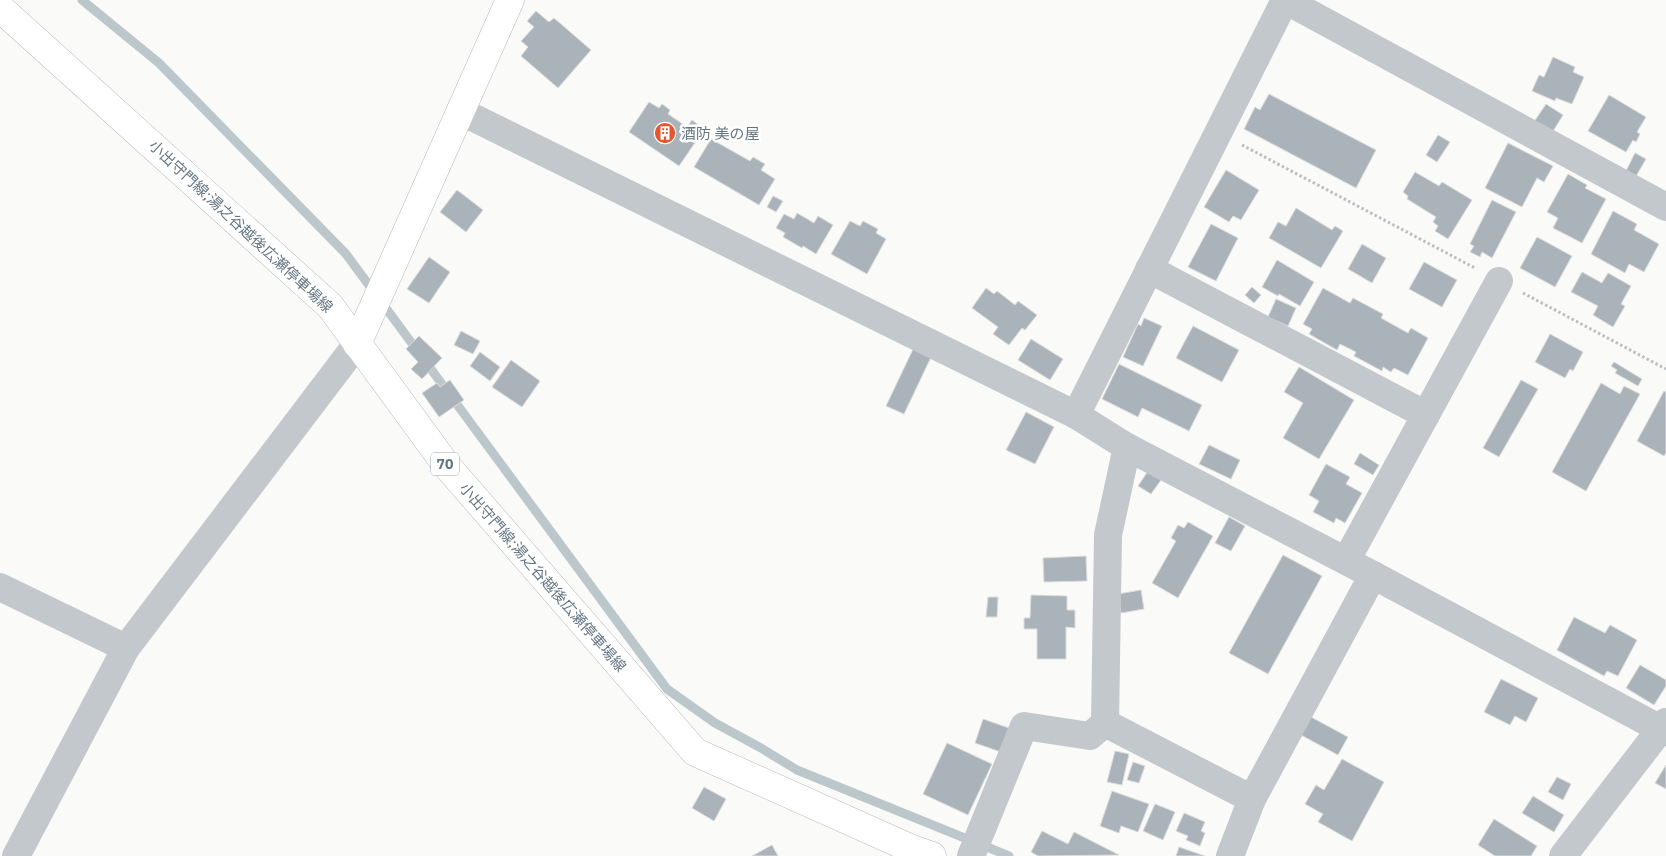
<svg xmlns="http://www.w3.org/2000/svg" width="1666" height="856" font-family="'IBM Plex Sans','Noto Sans JP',sans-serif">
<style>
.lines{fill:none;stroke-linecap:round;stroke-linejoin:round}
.stream{stroke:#bbc7cb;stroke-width:9}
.building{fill:#aab3b9;stroke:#dcdcda}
.secondary-casing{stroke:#b3babf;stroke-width:29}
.primary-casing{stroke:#b5babe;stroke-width:29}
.path{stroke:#bbbfc2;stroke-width:3;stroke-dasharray:2.5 2.5;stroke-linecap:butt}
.street{stroke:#c3c8cc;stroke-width:28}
.secondary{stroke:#fff;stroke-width:28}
.primary{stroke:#fff;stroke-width:28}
.labels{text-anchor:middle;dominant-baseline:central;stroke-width:5;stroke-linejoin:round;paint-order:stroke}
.shield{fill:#fff;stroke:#939fa8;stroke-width:1}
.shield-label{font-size:14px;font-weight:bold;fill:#657683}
.poi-label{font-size:15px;fill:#657683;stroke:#fff;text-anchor:start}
.street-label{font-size:15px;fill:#657683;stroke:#fff}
</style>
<rect width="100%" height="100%" fill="#fafaf8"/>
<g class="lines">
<polyline class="stream" points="82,0 159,63 346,254 667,689 715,723 761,748 797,770 1009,856"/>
</g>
<g class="building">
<polygon points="536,11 549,22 554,18 591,50 558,88 521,56 528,47 521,41 534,27 527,21"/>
<polygon points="1553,57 1575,67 1573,72 1584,77 1572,104 1556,98 1555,101 1532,91 1539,75 1544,77"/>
<polygon points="1269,94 1376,150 1356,188 1244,129 1255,107 1260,110"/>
<polygon points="1609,95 1646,117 1637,132 1640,134 1636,142 1633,140 1626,152 1588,131"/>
<polygon points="649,102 659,108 662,104 670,110 668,114 687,127 692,120 700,126 696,132 701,134 679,166 629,132"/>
<polygon points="1546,104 1563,115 1552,133 1534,122"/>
<polygon points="1438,135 1450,142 1437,162 1426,155"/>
<polygon points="711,139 750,161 753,157 765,164 761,170 775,179 759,205 694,167"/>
<polygon points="1508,143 1553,166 1544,182 1537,178 1522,207 1485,188"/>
<polygon points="1635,153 1646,159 1635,178 1625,173"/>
<polygon points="1226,170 1259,190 1241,220 1233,216 1229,222 1204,207"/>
<polygon points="1415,172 1439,186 1442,182 1472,200 1448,239 1435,231 1438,226 1433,222 1436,217 1407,199 1408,196 1403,192"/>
<polygon points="1568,174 1587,185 1585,188 1606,199 1582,243 1553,228 1558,218 1547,212"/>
<polygon points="457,190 483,210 466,232 440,212"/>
<polygon points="773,196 783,201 776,212 767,207"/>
<polygon points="1492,200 1516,212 1492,258 1482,252 1480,257 1470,252 1474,246 1470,244"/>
<polygon points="1296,208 1332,230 1335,226 1343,231 1321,268 1269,238 1278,222 1286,226"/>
<polygon points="1613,211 1637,224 1634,230 1659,244 1644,272 1629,264 1625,273 1591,254"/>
<polygon points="797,213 814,223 818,216 833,225 816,254 803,246 802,248 783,237 785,233 776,228 784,214 794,219"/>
<polygon points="850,221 860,226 863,221 878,229 876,233 886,239 867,274 831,254"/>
<polygon points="1211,224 1238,238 1216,281 1188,267"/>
<polygon points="1537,237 1572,256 1555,287 1520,268"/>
<polygon points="1362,244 1386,258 1372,283 1348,269"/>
<polygon points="429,257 450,272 429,303 407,289"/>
<polygon points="1277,260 1314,282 1300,306 1279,294 1278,296 1262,287"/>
<polygon points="1424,262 1457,280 1442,307 1409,289"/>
<polygon points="1582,272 1602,283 1608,273 1631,286 1621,304 1625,306 1613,327 1593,315 1598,306 1571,292"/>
<polygon points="1252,287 1261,295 1254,303 1245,295"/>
<polygon points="986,288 994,294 997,291 1015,305 1018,301 1037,315 1025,330 1022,328 1009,345 993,334 998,327 972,308"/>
<polygon points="1323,288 1350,303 1353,298 1383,314 1381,318 1408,333 1411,328 1428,338 1408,375 1394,368 1391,372 1383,367 1382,371 1354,356 1356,352 1340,344 1337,350 1309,334 1312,329 1303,324"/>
<polygon points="1276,299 1296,308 1288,326 1268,317"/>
<polygon points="1144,318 1162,326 1143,366 1123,357 1138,324 1141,326"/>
<polygon points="1193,326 1239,350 1222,382 1176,358"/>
<polygon points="461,331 480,341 473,354 454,345"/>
<polygon points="1550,334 1583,352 1573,371 1570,369 1565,378 1535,362"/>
<polygon points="419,336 442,358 422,379 411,369 418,362 406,349"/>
<polygon points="1031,339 1063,359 1050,380 1018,360"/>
<polygon points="915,345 933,353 904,414 886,406"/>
<polygon points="480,352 500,367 490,381 470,366"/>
<polygon points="511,360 540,381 522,407 492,387"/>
<polygon points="1614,362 1642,379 1638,386 1615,373 1617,370 1611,366"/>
<polygon points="1119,364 1202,405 1189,431 1142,408 1138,417 1102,399"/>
<polygon points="1299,367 1354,400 1319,459 1283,438 1303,403 1284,392"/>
<polygon points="450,380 464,400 439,417 422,393 437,383 440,387"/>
<polygon points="1521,380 1538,389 1499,457 1483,448"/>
<polygon points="1601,383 1620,394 1624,386 1640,394 1586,491 1552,472"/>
<polygon points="1664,391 1666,392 1666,453 1664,456 1637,441"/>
<polygon points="1026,412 1054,427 1035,464 1006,450"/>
<polygon points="1209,445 1240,460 1231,479 1199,464"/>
<polygon points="1360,453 1379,465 1373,475 1354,464"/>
<polygon points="1326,464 1350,477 1346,484 1362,493 1345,523 1336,518 1334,523 1313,512 1319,501 1309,495"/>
<polygon points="1148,471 1161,480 1151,494 1138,486"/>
<polygon points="1229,517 1245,526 1231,551 1215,543"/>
<polygon points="1188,522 1213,536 1178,598 1152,583 1176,541 1171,538 1178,525 1184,528"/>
<polygon points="1283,555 1322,576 1268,674 1229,653"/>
<polygon points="1086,556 1087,581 1044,582 1043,558"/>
<polygon points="1141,590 1144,609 1121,613 1118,594"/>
<polygon points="1031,595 1067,596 1067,610 1075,610 1075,628 1066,627 1066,659 1037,659 1037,629 1024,629 1024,618 1030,618"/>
<polygon points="988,597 998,597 997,617 986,617"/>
<polygon points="1574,617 1605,633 1610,625 1637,640 1618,676 1607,671 1604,676 1557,650"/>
<polygon points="1640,665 1666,680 1666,686 1654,705 1626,688"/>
<polygon points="1501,679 1538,698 1526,722 1515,716 1510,725 1484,712"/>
<polygon points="1311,717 1348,737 1338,755 1301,735"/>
<polygon points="983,719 1009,728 1001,752 975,743"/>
<polygon points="947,743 992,764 968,815 923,794"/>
<polygon points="1115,751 1129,754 1122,785 1107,782"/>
<polygon points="1342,759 1384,782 1352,841 1318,822 1323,814 1305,804 1316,785 1324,790"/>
<polygon points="1133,762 1145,766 1139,783 1127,780"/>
<polygon points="1666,765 1666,789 1655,783"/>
<polygon points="1557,777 1571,784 1563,800 1548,792"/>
<polygon points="704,787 726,799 714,821 692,808"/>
<polygon points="1112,791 1149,804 1138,832 1121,826 1119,833 1100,826"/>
<polygon points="1533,796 1564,815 1554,832 1522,813"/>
<polygon points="1155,804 1175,812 1163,840 1143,831"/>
<polygon points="1184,813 1205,822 1201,831 1205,833 1200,846 1186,840 1188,836 1176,831"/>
<polygon points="1494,819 1537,846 1531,856 1495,856 1478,845"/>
<polygon points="1042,831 1068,844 1074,832 1119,855 1038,856 1031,852"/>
<polygon points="772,845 778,856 752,856"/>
<polygon points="1179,847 1205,856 1176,856"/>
</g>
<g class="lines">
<g class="secondary-casing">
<polyline id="secondary" points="357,344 510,0"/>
</g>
<g class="primary-casing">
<polyline id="primary" points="0,8 330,306 447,466 695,752 912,849 932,856"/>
</g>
<g class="path">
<polyline points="1242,145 1475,268"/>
<polyline points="1523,293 1666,369"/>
</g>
<g class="street">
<polyline points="1285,0 1666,207"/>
<polyline points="460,111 1076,415 1127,447 1373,575 1666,732"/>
<polyline points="1149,269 1426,415"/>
<polyline points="1076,415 1285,0"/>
<polyline points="1127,447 1108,535 1105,723 1252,799"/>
<polyline points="1346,561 1499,281"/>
<polyline points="0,587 126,648"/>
<polyline points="16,856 126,648 357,344"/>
<polyline points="971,856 1024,726 1090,736 1105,723"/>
<polyline points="1230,856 1252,799 1373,575"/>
<polyline points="1563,856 1666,722"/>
</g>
<use href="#secondary" class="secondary"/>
<use href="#primary" class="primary"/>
</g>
<defs>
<g id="building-disc" transform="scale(1.125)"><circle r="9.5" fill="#e4572e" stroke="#fff"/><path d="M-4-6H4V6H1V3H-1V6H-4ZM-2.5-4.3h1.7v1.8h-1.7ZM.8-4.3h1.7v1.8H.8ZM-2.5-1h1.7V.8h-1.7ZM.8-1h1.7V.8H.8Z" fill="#fff"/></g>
</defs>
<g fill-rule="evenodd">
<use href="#building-disc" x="665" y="133"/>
</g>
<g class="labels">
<rect class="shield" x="431" y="452.5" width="28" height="23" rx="4"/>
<g class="shield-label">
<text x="445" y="464">70</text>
</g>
<g class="poi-label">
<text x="681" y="133">酒防 美の屋</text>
</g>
<g class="street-label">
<text transform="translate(241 226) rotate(43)">小出守門線;湯之谷越後広瀬停車場線</text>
<text transform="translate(543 577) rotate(49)">小出守門線;湯之谷越後広瀬停車場線</text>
</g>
</g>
</svg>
